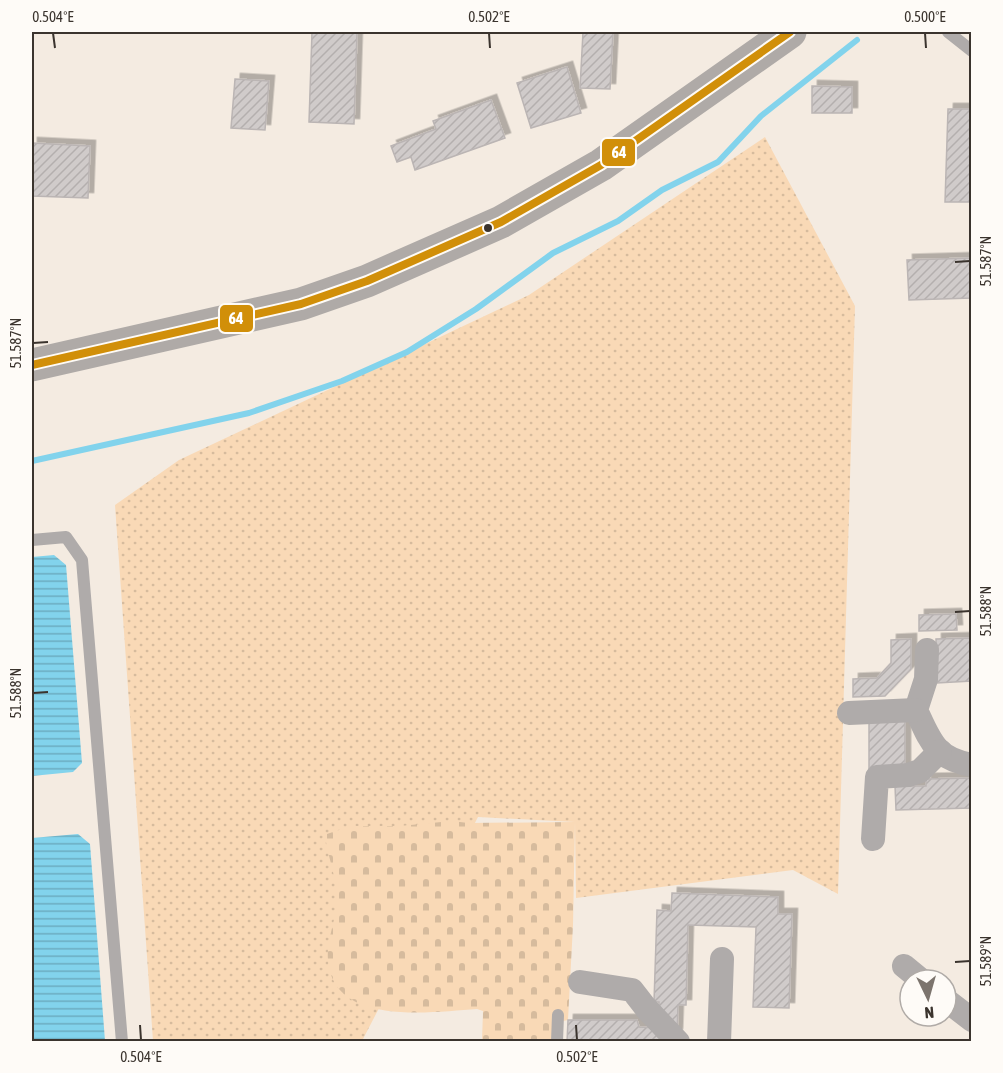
<svg xmlns="http://www.w3.org/2000/svg" width="1003" height="1073" font-family="'Asap Condensed',sans-serif">
<style>
.grass{fill:url(#grass-dots)}
.cemetery{fill:url(#cemetery-stones)}
.water{fill:url(#water-rules)}
.lines{fill:none;stroke-linecap:round;stroke-linejoin:round}
.stream{stroke:#82d3ec;stroke-width:6}
.building{fill:url(#building-hatch);stroke:#bbb5b4;stroke-width:1.5;filter:url(#shadow)}
.lane{stroke:#afabaa;stroke-width:12}
.street{stroke:#afabaa;stroke-width:24}
.secondary{stroke:#afaaa7;stroke-width:33}
.bus-1-casing{stroke:#fefbf7;stroke-width:12}
.bus-1{stroke:#d18f09;stroke-width:8}
.ticks{fill:none;stroke:#3b342e;stroke-width:2}
.bus-dot{fill:#3b342e;stroke:#fefbf7;stroke-width:2}
.line-badge{stroke:#fefbf7;stroke-width:2}
.badge-label{font-size:16px;text-anchor:middle;font-weight:bold;fill:#fff}
.neatline{fill:none;stroke:#3b342e;stroke-width:2}
.ticks-label{font-size:15px;text-anchor:middle;fill:#3b342e}
</style>
<defs>
<pattern id="grass-dots" width="8" height="8" patternUnits="userSpaceOnUse" patternTransform="scale(1.5)"><rect width="8" height="8" fill="#f9d9b6"/><path d="M2 2h.1M6 6h.1" fill="none" stroke="#d6bb9d" stroke-width="1.8" stroke-linecap="round"/></pattern>
<pattern id="cemetery-stones" width="16" height="16" patternUnits="userSpaceOnUse" patternTransform="scale(1.5)"><rect width="16" height="16" fill="#f9d9b6"/><path d="M2 7V4a2 2 0 0 1 4 0v3zM10 15v-3a2 2 0 0 1 4 0v3z" fill="#d6bb9d"/></pattern>
<pattern id="water-rules" width="6" height="5" patternUnits="userSpaceOnUse" patternTransform="scale(1.5)"><rect width="6" height="5" fill="#82d3ec"/><path d="M0 2.5h6" fill="none" stroke="#6cacc0"/></pattern>
<pattern id="building-hatch" width="6" height="6" patternUnits="userSpaceOnUse" patternTransform="scale(1.5)"><rect width="6" height="6" fill="#d0cbca"/><path d="M-1 1l2-2M0 6l6-6M5 7l2-2" fill="none" stroke="#b4afae"/></pattern>
<filter id="shadow"><feDropShadow dx="5.5" dy="-5.5" stdDeviation="0" flood-color="#0004"/></filter>
</defs>
<rect width="100%" height="100%" fill="#f4ebe1"/>
<polygon class="grass" points="765,137 855,306 838,894 793,870 576,898 575,822 478,817 362,1041 153,1041 115,505 179,460 529,295"/>
<path class="cemetery" d="M452 821 468 823 575 822 573 925 568 1020 563 1021 561 1041H482L483 1011 477 1009C431 1012 333 1027 328 960 326 939 338 916 337 896 336 878 329 859 326 842L327 834 351 826H400Z"/>
<g class="water">
<polygon points="54,555 66,565 82,763 73,772 32,776 32,557"/>
<polygon points="78,834 90,844 105,1041 32,1041 32,838"/>
</g>
<g class="lines">
<polyline class="stream" points="32,461 249,413 342,381 407,352 476,309 553,253 618,221 662,190 718,162 761,116 857,40"/>
</g>
<g class="building">
<polygon points="312,32 357,32 354,124 309,122"/>
<polygon points="583,32 613,32 610,89 580,88"/>
<polygon points="567,67 581,113 531,128 517,83"/>
<polygon points="235,79 269,81 265,130 231,128"/>
<polygon points="812,86 852,87 852,113 812,113"/>
<polygon points="491,100 505,138 415,170 411,157 397,162 391,146 436,129 433,121"/>
<polygon points="948,109 972,109 972,202 945,202"/>
<polygon points="32,143 90,146 88,198 32,196"/>
<polygon points="972,258 972,298 909,300 907,260"/>
<polygon points="956,614 957,630 919,631 919,615"/>
<polygon points="972,638 972,681 937,683 936,639"/>
<polygon points="911,639 911,669 885,696 853,697 853,679 877,678 891,663 891,640"/>
<polygon points="905,721 905,770 869,770 869,722"/>
<polygon points="972,778 972,808 896,810 895,786 926,786 926,779"/>
<polygon points="672,893 778,897 778,914 792,914 789,1008 753,1007 756,927 688,925 686,1005 678,1005 677,1034 671,1042 567,1042 568,1020 637,1020 639,1027 658,1028 659,1002 654,1002 657,910 671,911"/>
</g>
<g class="lines">
<g class="lane">
<polyline points="948,32 972,51"/>
<polyline points="32,540 66,537 82,560 122,1042"/>
<polyline points="557,1042 558,1015"/>
</g>
<g class="street">
<path d="M927 650 926 679 916 710C930 740 935 759 972 765"/>
<polyline points="849,713 916,710"/>
<polyline points="873,839 877,777 908,775 920,771 940,751"/>
<polyline points="904,966 921,980"/>
<polyline points="580,982 632,990 646,1008 678,1042"/>
<polyline points="946,1000 972,1020"/>
<polyline points="719,1042 722,959"/>
</g>
<polyline class="secondary" points="32,365 301,304 367,281 501,222 601,165 790,32"/>
<g class="bus-1-casing">
<polyline id="bus-1" points="32,365 301,304 367,281 501,222 601,165 790,32"/>
</g>
<use href="#bus-1" class="bus-1"/>
</g>
<path class="ticks" d="M53 33 55 48M489 33 490 48M925 33 926 48M955 262 970 261M33 343 48 342M955 612 970 611M33 693 48 692M955 962 970 961M140 1025 141 1040M576 1025 577 1040"/>
<circle class="bus-dot" cx="488" cy="228" r="5"/>
<g class="line-badge">
<rect x="601" y="138" width="35" height="29" rx="6" fill="#d18f09"/>
<rect x="219" y="304" width="35" height="29" rx="6" fill="#d18f09"/>
</g>
<g class="badge-label">
<text x="619" y="158">64</text>
<text x="236" y="324">64</text>
</g>
<rect width="1003" height="1073" fill="none" stroke="#fefbf7" stroke-width="66"/>
<g transform="translate(928 998) rotate(175)"><circle r="28" fill="#fefbf7" stroke="#b0aba7" stroke-width="1.5"/>
<path d="M0-4.5L10 22L0 15L-10 22Z" fill="#7c746d"/>
<text y="-9" font-size="16" font-weight="bold" text-anchor="middle" fill="#3b342e">N</text>
</g>
<rect x="33" y="33" width="937" height="1007" class="neatline"/>
<g class="ticks-label">
<text x="53" y="22">0.504°E</text>
<text x="489" y="22">0.502°E</text>
<text x="925" y="22">0.500°E</text>
<text transform="translate(986 261) rotate(-90)" y="5">51.587°N</text>
<text transform="translate(16 343) rotate(-90)" y="5">51.587°N</text>
<text transform="translate(986 611) rotate(-90)" y="5">51.588°N</text>
<text transform="translate(16 693) rotate(-90)" y="5">51.588°N</text>
<text transform="translate(986 961) rotate(-90)" y="5">51.589°N</text>
<text x="141" y="1062">0.504°E</text>
<text x="577" y="1062">0.502°E</text>
</g>
</svg>
